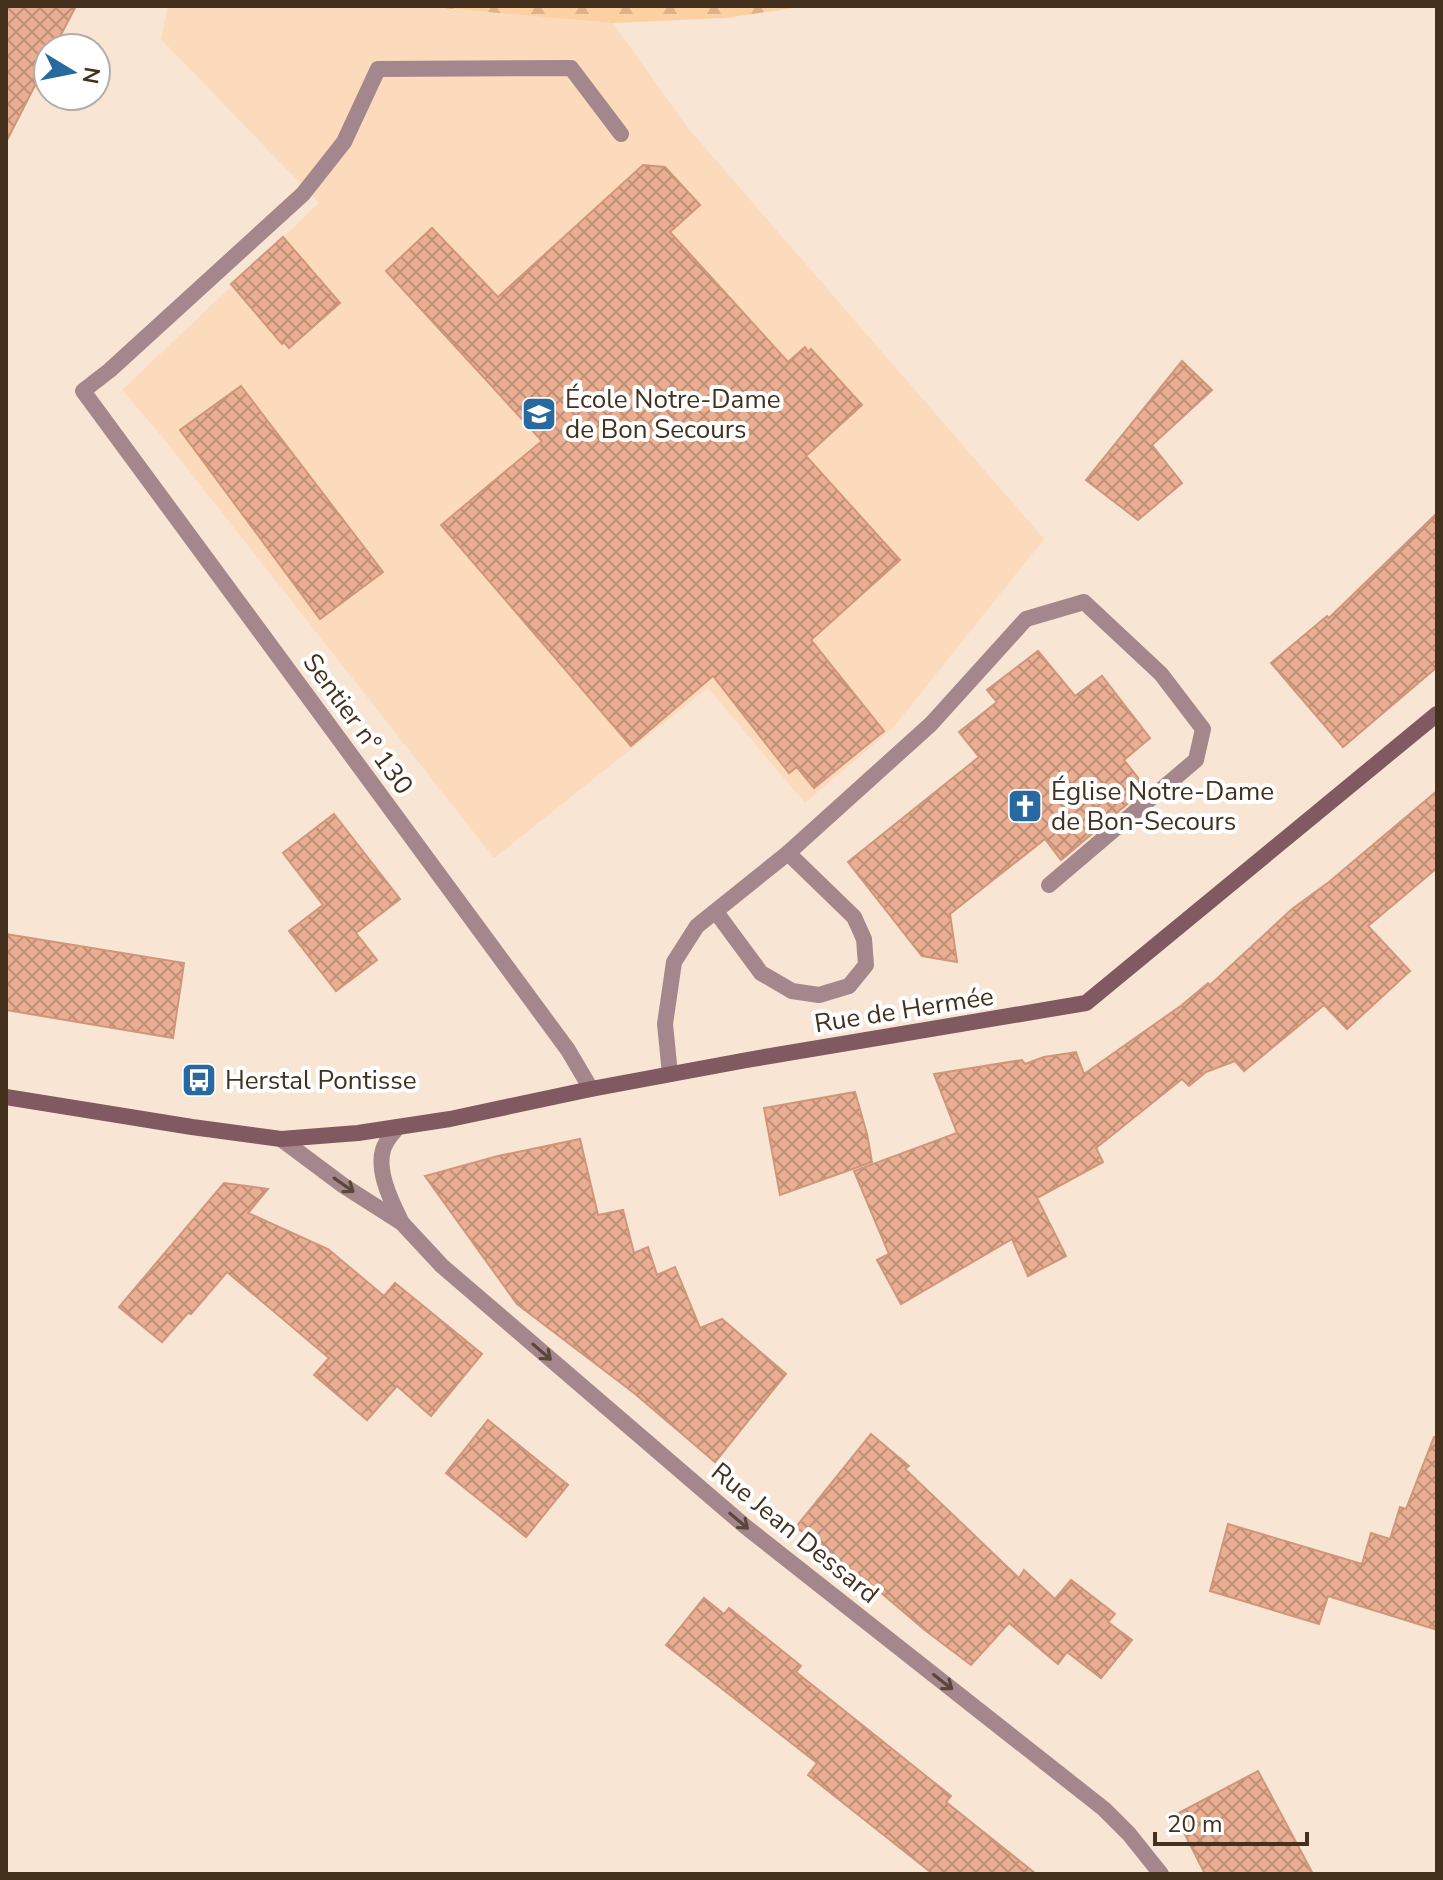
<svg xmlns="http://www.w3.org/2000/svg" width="1443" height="1880" font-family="'Nunito Sans',sans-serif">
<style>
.built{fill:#fbdbbc}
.forest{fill:url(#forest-firs)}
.building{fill:url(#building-cross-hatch);stroke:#d0967a;stroke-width:2}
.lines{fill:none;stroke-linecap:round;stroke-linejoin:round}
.lane{stroke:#a4878c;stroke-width:16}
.street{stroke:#a4878c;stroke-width:16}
.secondary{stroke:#815960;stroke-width:16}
.oneway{stroke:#5b463a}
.labels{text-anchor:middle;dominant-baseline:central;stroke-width:8;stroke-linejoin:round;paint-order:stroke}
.poi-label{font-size:26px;fill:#43311e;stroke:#fff;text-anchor:start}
.street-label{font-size:26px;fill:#43311e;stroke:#fff}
</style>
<defs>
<pattern id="forest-firs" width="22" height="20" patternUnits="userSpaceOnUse" patternTransform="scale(2)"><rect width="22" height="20" fill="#fdd0a1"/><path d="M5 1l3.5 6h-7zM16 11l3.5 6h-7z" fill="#dab38a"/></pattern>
<pattern id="building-cross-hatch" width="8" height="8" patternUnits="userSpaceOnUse" patternTransform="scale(2)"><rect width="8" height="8" fill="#eaaf92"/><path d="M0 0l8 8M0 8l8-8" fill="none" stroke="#bf8f77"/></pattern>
</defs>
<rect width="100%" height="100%" fill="#f8e5d3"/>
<polygon class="built" points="168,6 420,6 613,23 687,127 1044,539 893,728 805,803 708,688 494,858 164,439 122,390 319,203 161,39"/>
<polygon class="forest" points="420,6 807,6 725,18 613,23"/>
<g class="building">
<polygon points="6,6 76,6 54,48 48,48 48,60 6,142"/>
<polygon points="643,165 665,167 700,205 670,232 788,362 805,347 808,352 811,349 862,405 806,456 900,560 811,640 884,731 814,788 797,767 789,773 713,676 631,746 441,525 542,441 386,271 432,228 498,297"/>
<polygon points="283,237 340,303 289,348 284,342 282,344 231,284"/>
<polygon points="1182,361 1212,390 1152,445 1182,483 1138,520 1086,480"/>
<polygon points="241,386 383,572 320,619 180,430"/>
<polygon points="1437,513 1437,667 1343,747 1271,663 1327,616 1329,618"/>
<polygon points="1038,651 1075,696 1102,676 1150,738 1124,760 1146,788 1061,860 1045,839 950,914 957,962 922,956 848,862 979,757 959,732 997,702 987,690"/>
<polygon points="1437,791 1437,868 1368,926 1410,971 1347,1029 1324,1005 1244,1071 1235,1061 1206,1072 1189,1086 1182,1079 1096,1148 1103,1162 1037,1198 1066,1256 1028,1276 1012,1239 901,1304 877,1260 889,1254 854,1171 957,1133 934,1074 1022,1060 1025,1064 1044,1057 1076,1052 1084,1074 1182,1005 1208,983 1210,985 1292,909 1329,882"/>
<polygon points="334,814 400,899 356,933 377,960 336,991 289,931 323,905 283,853"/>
<polygon points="6,934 184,963 173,1038 6,1010"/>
<polygon points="855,1092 867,1134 872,1162 780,1195 764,1108"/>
<polygon points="580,1139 598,1215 623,1210 634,1253 648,1247 657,1275 675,1267 700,1328 722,1319 786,1374 715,1462 634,1393 517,1304 425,1176 498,1156"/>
<polygon points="224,1183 268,1189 248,1213 328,1249 384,1296 395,1283 482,1354 431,1416 397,1386 367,1420 314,1375 329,1358 227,1272 191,1314 188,1313 162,1342 119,1307"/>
<polygon points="488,1420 568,1485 526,1537 446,1473"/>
<polygon points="871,1434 909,1466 905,1469 1019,1578 1024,1570 1055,1599 1071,1580 1115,1614 1108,1622 1132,1640 1101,1678 1067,1652 1058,1664 1009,1623 971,1665 926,1631 866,1580 796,1527"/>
<polygon points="1434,1437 1437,1438 1437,1630 1328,1596 1319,1624 1210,1591 1228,1524 1362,1564 1371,1533 1390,1539 1400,1507 1406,1509"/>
<polygon points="704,1598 724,1614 729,1608 801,1666 796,1672 951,1796 946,1802 1036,1874 933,1874 808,1775 817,1763 666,1645"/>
<polygon points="1258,1771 1313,1874 1205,1874 1175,1815"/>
</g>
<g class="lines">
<g class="lane">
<polyline points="716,912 761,973 792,991 819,995 849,986 866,965 864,939 854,917 788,853"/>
<polyline points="670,1074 665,1024 674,962 697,926 788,853 931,724 1026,619 1084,602 1161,674 1203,729 1196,760 1049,885"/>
<polyline points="591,1089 568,1050 83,391 110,370 303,194 344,142 378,69 571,68 621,134"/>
</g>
<g class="street">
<path d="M398 1127C394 1132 389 1137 386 1143 373 1165 391 1201 401 1221"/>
<polyline points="281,1139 344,1186 402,1223 442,1266 746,1527 1104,1809 1129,1834 1161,1874"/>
</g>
<polyline class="secondary" points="6,1097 192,1127 281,1139 358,1133 450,1119 591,1089 747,1060 1086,1003 1437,714"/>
</g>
<defs><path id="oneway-shaft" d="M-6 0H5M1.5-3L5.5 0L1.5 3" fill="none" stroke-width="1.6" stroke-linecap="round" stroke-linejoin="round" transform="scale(2)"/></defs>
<g class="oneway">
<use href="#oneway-shaft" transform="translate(344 1185) rotate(35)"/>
<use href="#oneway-shaft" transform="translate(542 1352) rotate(41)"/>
<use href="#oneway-shaft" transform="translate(739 1521) rotate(40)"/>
<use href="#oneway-shaft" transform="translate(943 1682) rotate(38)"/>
</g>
<defs>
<g id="school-square" transform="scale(1.8)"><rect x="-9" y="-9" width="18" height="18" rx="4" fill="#28699f" stroke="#fff"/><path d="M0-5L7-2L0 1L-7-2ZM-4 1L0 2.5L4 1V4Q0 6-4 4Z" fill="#fff"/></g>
<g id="church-square" transform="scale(1.8)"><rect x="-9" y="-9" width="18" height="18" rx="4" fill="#28699f" stroke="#fff"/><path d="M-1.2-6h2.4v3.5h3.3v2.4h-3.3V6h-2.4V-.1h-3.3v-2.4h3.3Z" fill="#fff"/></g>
<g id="bus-square" transform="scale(1.8)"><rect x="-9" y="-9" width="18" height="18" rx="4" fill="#28699f" stroke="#fff"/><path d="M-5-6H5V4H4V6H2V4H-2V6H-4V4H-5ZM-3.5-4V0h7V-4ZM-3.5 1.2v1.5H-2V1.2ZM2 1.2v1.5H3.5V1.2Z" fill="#fff"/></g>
</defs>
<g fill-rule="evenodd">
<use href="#school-square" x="539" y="414"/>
<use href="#church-square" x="1025" y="806"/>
<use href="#bus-square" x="199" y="1080"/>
</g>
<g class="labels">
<g class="poi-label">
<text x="565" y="399">École Notre-Dame<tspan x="565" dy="30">de Bon Secours</tspan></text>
<text x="1051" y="791">Église Notre-Dame<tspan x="1051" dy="30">de Bon-Secours</tspan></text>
<text x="225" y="1080">Herstal Pontisse</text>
</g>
<g class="street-label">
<text transform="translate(358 724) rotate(54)">Sentier n° 130</text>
<text transform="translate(904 1010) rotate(-9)">Rue de Hermée</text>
<text transform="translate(795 1533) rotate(39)">Rue Jean Dessard</text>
</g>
</g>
<rect width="1443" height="1880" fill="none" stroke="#43311e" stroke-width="16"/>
<g transform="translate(72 72) rotate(100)"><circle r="38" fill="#ffffff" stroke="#b4ada5" stroke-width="2"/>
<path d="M0-6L14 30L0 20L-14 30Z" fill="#28699f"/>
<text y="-12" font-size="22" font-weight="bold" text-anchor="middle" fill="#43311e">N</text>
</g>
<path d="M1155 1832v12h152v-12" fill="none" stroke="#43311e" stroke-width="4"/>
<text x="1167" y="1832" font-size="24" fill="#43311e" stroke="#ffffff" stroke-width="6" paint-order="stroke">20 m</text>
</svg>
